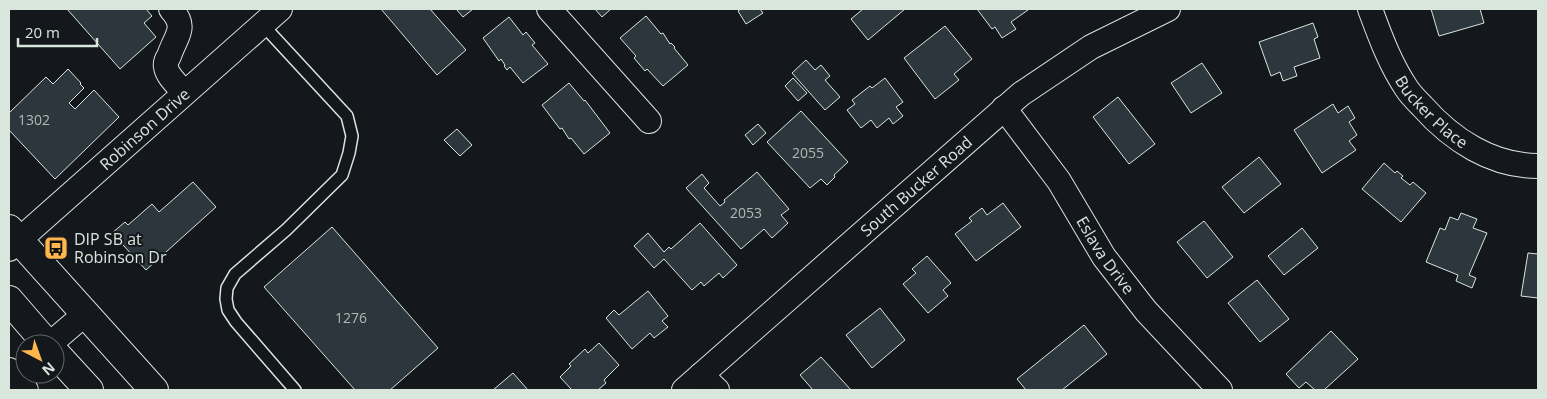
<svg xmlns="http://www.w3.org/2000/svg" width="1547" height="399" font-family="'Open Sans',sans-serif">
<style>
.building{fill:#2c363c;stroke:#d8e6dc}
.lines{fill:none;stroke-linecap:round;stroke-linejoin:round}
.lane-casing{stroke:#d8e6dc;stroke-width:14}
.street-casing{stroke:#d8e6dc;stroke-width:26}
.secondary-casing{stroke:#d8e6dc;stroke-width:30}
.lane{stroke:#14181c;stroke-width:11}
.street{stroke:#14181c;stroke-width:24}
.secondary{stroke:#14181c;stroke-width:28}
.labels{text-anchor:middle;dominant-baseline:central;stroke-width:4;stroke-linejoin:round;paint-order:stroke}
.number-label{font-size:14px;fill:#adbab4}
.street-label{font-size:16px;fill:#d8e6dc;stroke:#14181c}
.poi-label{font-size:16px;fill:#d8e6dc;stroke:#14181c;text-anchor:start}
</style>
<rect width="100%" height="100%" fill="#14181c"/>
<g class="building">
<polygon points="67,9 146,9 152,16 144,23 156,37 120,69"/>
<polygon points="381,9 430,9 466,50 437,75"/>
<polygon points="456,9 473,9 463,17"/>
<polygon points="595,9 611,9 602,17"/>
<polygon points="741,9 760,9 763,13 746,24 738,11"/>
<polygon points="863,9 905,9 868,40 851,19"/>
<polygon points="977,9 1027,9 1028,10 1011,22 1016,29 1002,38 995,27 992,29"/>
<polygon points="1431,9 1480,9 1484,23 1439,36"/>
<polygon points="646,16 661,34 663,33 670,44 671,43 675,47 674,48 688,65 663,86 647,69 645,71 634,58 636,56 620,38"/>
<polygon points="509,17 523,35 526,32 535,43 532,45 548,64 523,83 510,67 507,70 504,66 505,65 501,59 499,61 483,38"/>
<polygon points="1313,23 1318,37 1314,39 1320,58 1294,67 1297,76 1283,81 1280,72 1271,76 1259,42"/>
<polygon points="945,26 972,59 954,74 959,80 935,99 904,58"/>
<polygon points="806,60 815,70 821,65 830,76 825,80 840,97 825,110 792,73"/>
<polygon points="1202,63 1222,93 1191,113 1171,83"/>
<polygon points="68,69 81,83 80,84 84,88 69,103 75,109 94,90 119,117 55,179 9,130 9,113 46,77 53,84"/>
<polygon points="793,78 807,93 798,101 785,86"/>
<polygon points="885,78 903,102 896,107 903,116 893,124 889,118 877,128 871,120 861,128 847,110 855,104 852,100 870,86 872,88"/>
<polygon points="569,83 584,101 585,100 610,133 584,154 571,138 569,139 562,128 560,129 542,105"/>
<polygon points="1118,97 1155,144 1129,164 1093,117"/>
<polygon points="1333,104 1338,113 1348,106 1355,118 1349,122 1357,135 1349,141 1356,150 1322,173 1294,130"/>
<polygon points="801,111 848,162 834,175 835,177 827,185 821,179 810,188 767,142"/>
<polygon points="758,124 766,133 753,145 745,135"/>
<polygon points="457,129 472,145 460,156 444,140"/>
<polygon points="1259,157 1281,184 1244,213 1222,187"/>
<polygon points="1384,163 1395,173 1397,171 1403,176 1401,178 1410,185 1413,182 1426,193 1401,222 1362,189"/>
<polygon points="757,172 789,209 781,215 788,223 772,238 764,229 741,249 686,188 702,174 709,183 704,188 720,206 725,202 724,200"/>
<polygon points="193,182 216,207 146,270 112,233 125,222 128,225 152,204 159,212"/>
<polygon points="1003,203 1021,227 976,261 955,234 972,221 969,218 982,208 987,215"/>
<polygon points="1461,213 1477,219 1473,228 1487,233 1469,275 1476,278 1472,288 1456,281 1458,275 1426,262 1440,228 1445,230 1450,217 1458,220"/>
<polygon points="1204,221 1233,257 1207,278 1177,242"/>
<polygon points="700,223 737,265 723,278 719,273 704,286 701,282 692,290 664,259 654,268 634,246 648,233 664,252 669,247 671,249"/>
<polygon points="332,227 438,348 390,390 355,390 264,287"/>
<polygon points="1302,228 1318,248 1284,275 1268,256"/>
<polygon points="1528,253 1538,254 1538,298 1521,296"/>
<polygon points="927,256 951,283 943,290 948,296 928,313 903,284 916,273 912,269"/>
<polygon points="1257,280 1289,319 1260,342 1228,303"/>
<polygon points="648,291 668,316 662,321 668,327 654,338 650,333 632,349 606,318 614,310 619,315"/>
<polygon points="880,308 905,340 872,368 846,335"/>
<polygon points="1084,325 1107,354 1062,390 1026,390 1017,379"/>
<polygon points="1331,331 1358,359 1324,390 1315,390 1306,382 1299,388 1286,374"/>
<polygon points="599,343 619,365 604,380 606,383 598,390 572,390 560,377 571,366 569,364 585,349 588,353"/>
<polygon points="821,357 851,390 813,390 800,375"/>
<polygon points="513,373 528,390 493,390"/>
</g>
<g class="lines">
<g class="lane-casing">
<polyline id="lane" points="262,24 347,116 352,136 349,153 342,175 286,230 235,274 227,288 226,299 228,310 236,322 295,390"/>
</g>
<g class="street-casing">
<g id="street">
<path d="M171 9C188 28 176 35 169 56 167 59 165 63 166 67 167 76 179 86 184 93"/>
<polyline points="549,9 649,121"/>
<path id="s1" d="M1370 9C1380 36 1390 64 1407 89 1411 95 1417 101 1422 106 1452 140 1492 166 1538 166"/>
<path id="s2" d="M1004 108 1059 181 1104 257 1146 311 1220 390"/>
<path id="s3" d="M9 249 280 9"/>
<polyline points="50,344 85,314"/>
<polyline points="9,370 26,390"/>
<polyline points="701,375 717,390"/>
<path id="s4" d="M684 390 1021 94 1091 47 1168 9"/>
</g>
</g>
<g class="secondary-casing">
<g id="secondary">
<polyline points="9,229 154,390"/>
<polyline points="9,300 47,344"/>
<polyline points="55,353 89,390"/>
</g>
</g>
<use href="#lane" class="lane"/>
<use href="#street" class="street"/>
<use href="#secondary" class="secondary"/>
</g>
<defs>
<g id="bus-square" transform="scale(1.25)"><rect x="-9" y="-9" width="18" height="18" rx="4" fill="#ffb74d" stroke="#14181c"/><path d="M-5-6H5V4H4V6H2V4H-2V6H-4V4H-5ZM-3.5-4V0h7V-4ZM-3.5 1.2v1.5H-2V1.2ZM2 1.2v1.5H3.5V1.2Z" fill="#111"/></g>
</defs>
<g fill-rule="evenodd">
<use href="#bus-square" x="56" y="248"/>
</g>
<g class="labels">
<g class="number-label">
<text x="34" y="119">1302</text>
<text x="808" y="152">2055</text>
<text x="746" y="212">2053</text>
<text x="351" y="317">1276</text>
</g>
<g class="street-label">
<text stroke="none"><textPath href="#s1" startOffset="122">Bucker Place</textPath></text>
<text stroke="none"><textPath href="#s3" startOffset="181">Robinson Drive</textPath></text>
<text stroke="none"><textPath href="#s4" startOffset="309">South Bucker Road</textPath></text>
<text stroke="none"><textPath href="#s2" startOffset="179">Eslava Drive</textPath></text>
</g>
<g class="poi-label">
<text x="74" y="239">DIP SB at<tspan x="74" dy="18">Robinson Dr</tspan></text>
</g>
</g>
<rect width="1547" height="399" fill="none" stroke="#d8e6dc" stroke-width="20"/>
<g transform="translate(40 359) rotate(139)"><circle r="24" fill="#14181c" stroke="#626a69"/>
<path d="M0-4L9 19L0 12L-9 19Z" fill="#ffb74d"/>
<text y="-8" font-size="14" font-weight="bold" text-anchor="middle" fill="#d8e6dc">N</text>
</g>
<path d="M18 38v8h79v-8" fill="none" stroke="#d8e6dc" stroke-width="2.5"/>
<text x="25" y="38" font-size="15" fill="#d8e6dc" stroke="#14181c" stroke-width="4" paint-order="stroke">20 m</text>
</svg>
